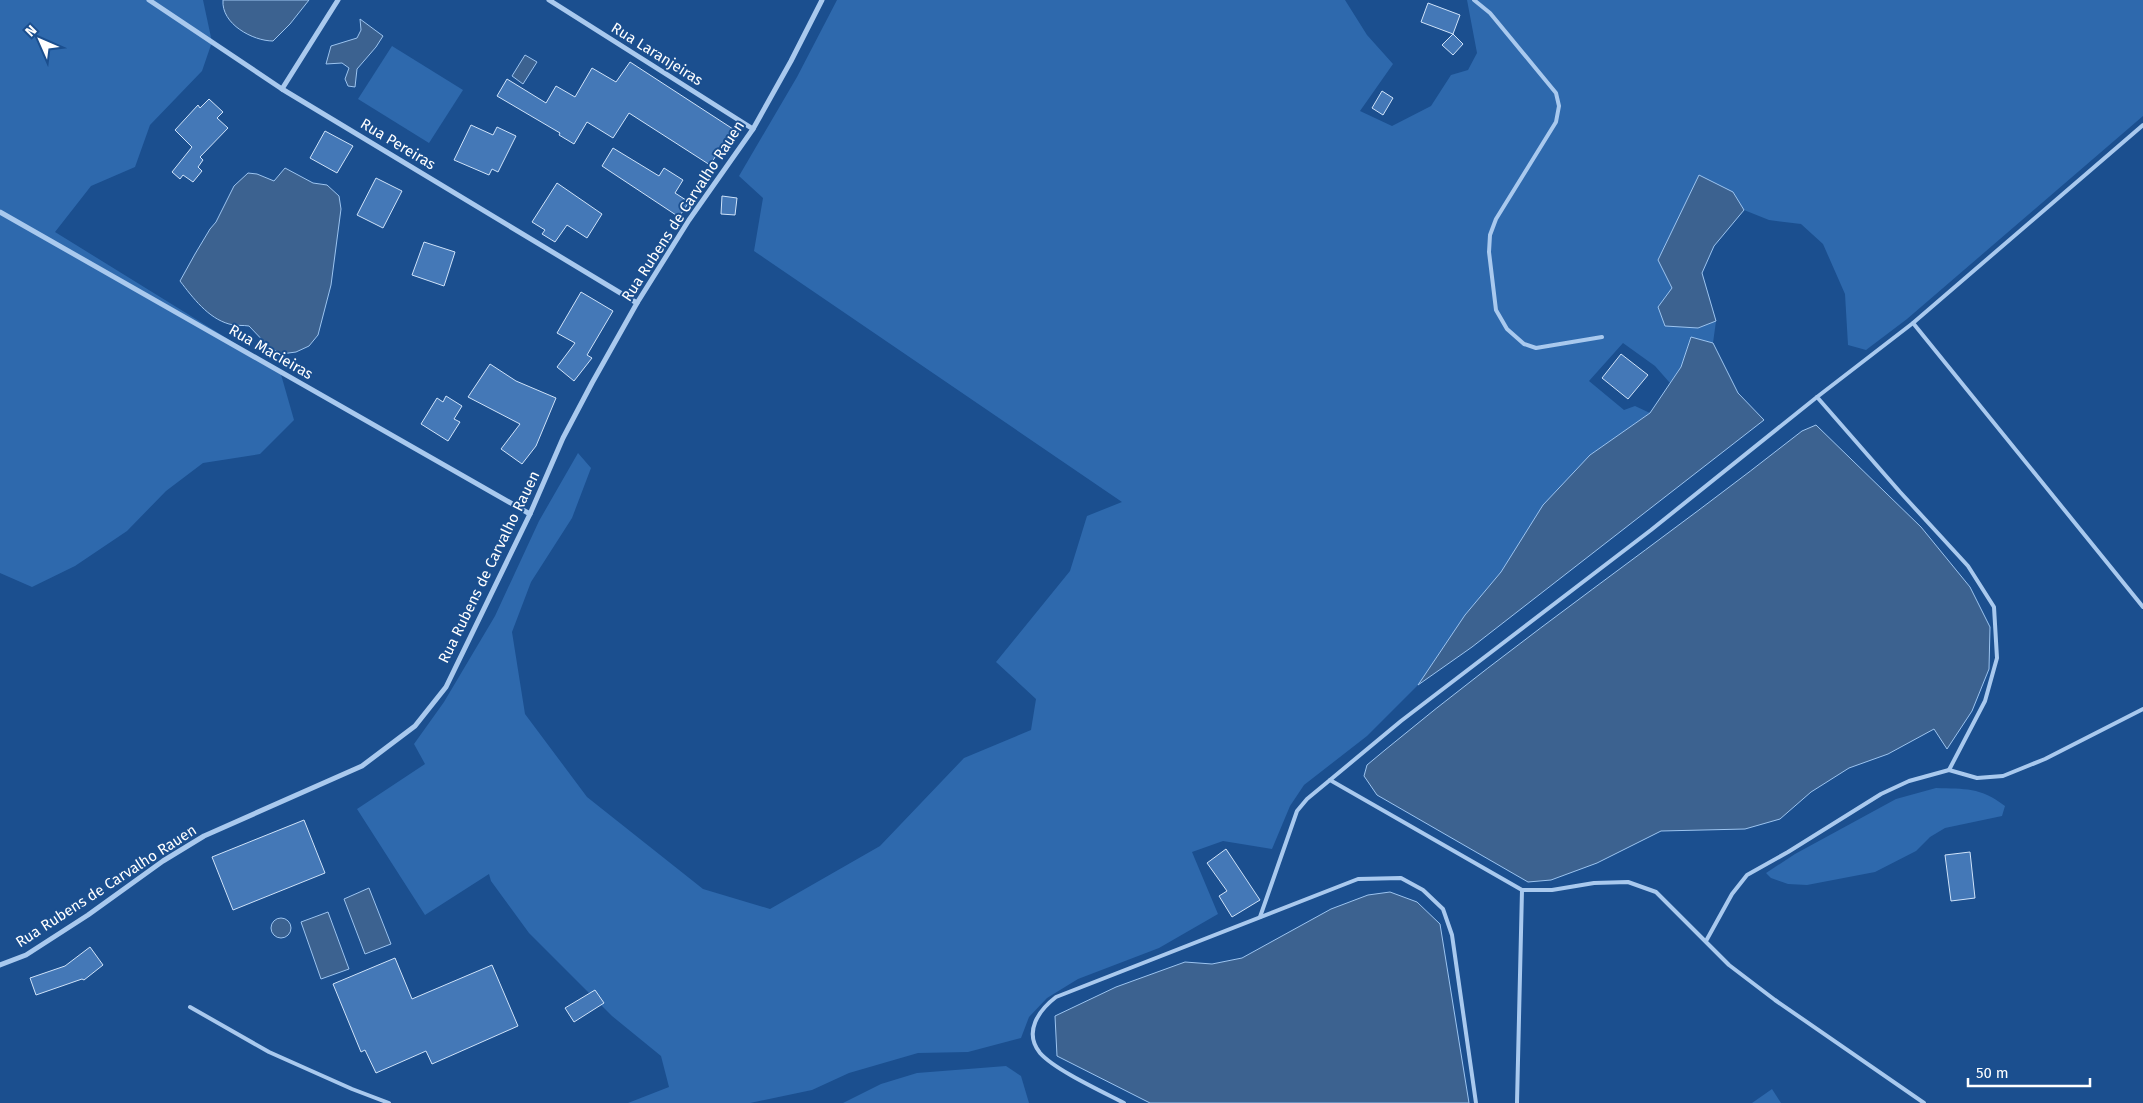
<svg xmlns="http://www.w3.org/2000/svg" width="2143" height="1103" viewBox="0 0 2143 1103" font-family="'Fira Sans',sans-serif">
  <rect width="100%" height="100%" fill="#1b4f8f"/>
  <!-- green -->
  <g fill="#2e69ad">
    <polygon points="0,0 203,0 212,42 202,71 150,125 135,167 91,186 55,232 280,371 294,420 260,454 203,463 166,491 127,531 75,566 32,587 0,573"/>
    <polygon points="837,0 1345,0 1367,35 1393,64 1360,111 1392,126 1431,106 1451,75 1468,70 1477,53 1467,0 2143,0 2143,116 1907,319 1866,350 1848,345 1845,294 1823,244 1801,224 1769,220 1744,210 1733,192 1675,226 1658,260 1698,328 1716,321 1713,343 1691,338 1681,367 1670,383 1655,366 1623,343 1589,381 1624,410 1635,406 1650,413 1590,455 1501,572 1465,615 1418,685 1367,736 1304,785 1290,806 1272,849 1223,841 1192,852 1218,914 1159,948 1078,979 1047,998 1029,1017 1021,1038 968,1052 918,1053 849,1073 812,1090 750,1103 628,1103 669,1087 661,1056 612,1016 529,933 491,881 489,874 425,915 357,809 425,764 414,744 444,702 495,616 539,521 578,453 591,468 572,518 531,582 512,632 525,714 587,797 703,889 770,909 880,846 964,758 1031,730 1036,699 996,662 1070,571 1087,516 1122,502 754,251 763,198 739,176 797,77"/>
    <polygon points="392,46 463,90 429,143 358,99"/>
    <path d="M1936,788C1965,789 1980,787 2005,806L2002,816L1945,828L1930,837L1916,851L1875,872L1807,885L1788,884L1771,878L1766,873L1795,854L1896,799Z"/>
    <polygon points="1006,1066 1021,1076 1029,1103 843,1103 881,1084 917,1073"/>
    <polygon points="1772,1089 1781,1103 1752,1103"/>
  </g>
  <!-- water -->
  <g fill="#3c6290" stroke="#9cc4f0">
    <path d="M223,0H309L290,24L273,41C253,41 221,24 223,0Z"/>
    <polygon points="360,19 383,36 376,47 357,69 355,87 348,86 345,79 349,68 342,63 326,64 331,46 357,38 361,30"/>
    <polygon points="525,55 537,62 523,84 512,76"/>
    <path d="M285,168L313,183L327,185L339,196L341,209L331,285L318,335L309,346L296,352L281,354L269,347L249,326C243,325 235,326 229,324C208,318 193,298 180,281L195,254L210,229L216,222L234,186L248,173L257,174L274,181Z"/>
    <polygon points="1699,175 1733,192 1744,210 1714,246 1702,273 1716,321 1698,328 1665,326 1658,307 1672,288 1658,260"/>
    <polygon points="1691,337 1713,343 1738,393 1764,420 1472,647 1418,685 1465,615 1501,572 1543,505 1590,455 1650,413 1681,367"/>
    <path d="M1816,425L1921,527L1970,587L1990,627L1989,669L1972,711L1947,749L1934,729L1888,754L1849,768L1811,792L1780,819L1745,829L1661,831L1597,863L1551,880L1528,882L1377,795L1364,776L1367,765L1385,750C1520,638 1665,539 1802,431Z"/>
    <polygon points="369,888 391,944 365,954 344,899"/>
    <polygon points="1390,892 1417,902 1440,924 1469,1103 1150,1103 1057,1056 1055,1016 1116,987 1185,962 1212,964 1242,958 1331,909 1368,895"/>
    <polygon points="328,912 349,969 321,979 301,922"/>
    <circle cx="281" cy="928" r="10"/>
  </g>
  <!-- building -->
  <g fill="#4478b7" stroke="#cfe3fa">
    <polygon points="1428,3 1460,15 1453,34 1421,22"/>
    <polygon points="1453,34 1463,44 1453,55 1442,45"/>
    <polygon points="630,62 733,129 710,165 629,113 613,138 587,122 574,144 559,135 560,133 497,96 507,79 546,103 556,86 575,97 592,68 616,82"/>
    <polygon points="1382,91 1393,98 1383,115 1372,108"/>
    <polygon points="209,99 223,112 217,118 228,128 200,157 203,160 198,167 202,171 193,182 183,175 180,179 172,172 192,147 175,130 198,105 200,108"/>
    <polygon points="471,125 493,135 497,127 516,136 498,172 492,169 489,175 454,160"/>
    <polygon points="325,131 353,146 337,173 310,158"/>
    <polygon points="613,148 659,176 664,168 683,180 675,193 689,202 679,217 602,166"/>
    <polygon points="376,178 402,191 383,228 357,215"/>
    <polygon points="557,183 602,214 587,238 567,225 555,242 542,234 545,230 532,222"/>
    <polygon points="722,196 737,198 735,215 721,214"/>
    <polygon points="424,242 455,252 444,286 412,275"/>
    <polygon points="581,292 613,311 587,355 592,358 574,381 557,367 575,343 557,333"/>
    <polygon points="1621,354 1648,375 1628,399 1602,378"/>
    <polygon points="490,364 516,381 556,398 536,446 522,464 501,449 520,424 468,397"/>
    <polygon points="446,396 462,406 454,419 460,422 448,441 421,424 437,398 443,402"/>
    <polygon points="304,820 325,873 233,910 212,857"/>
    <polygon points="1226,849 1260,900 1232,917 1219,896 1227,891 1207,863"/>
    <polygon points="1970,852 1975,898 1951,901 1945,855"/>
    <polygon points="90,947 103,965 84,980 82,979 36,995 30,978 65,966"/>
    <polygon points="395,958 412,999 492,965 518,1026 432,1064 426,1051 376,1073 365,1050 361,1052 333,984"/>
    <polygon points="595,990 604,1003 574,1022 565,1008"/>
  </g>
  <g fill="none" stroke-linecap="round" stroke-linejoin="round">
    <!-- service -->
    <g stroke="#a9c9ee" stroke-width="4">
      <polyline points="1474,0 1490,13 1556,93 1559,106 1556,122 1496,219 1490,235 1489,252 1496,310 1507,329 1524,344 1536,348 1602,337"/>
      <polyline points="1913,323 2143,607"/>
      <polyline points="1817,397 1651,530 1401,721 1330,780 1522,890 1552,890 1594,883 1628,882 1656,892 1729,965 1775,1000 1924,1103"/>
      <polyline points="1949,770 1985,701 1997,658 1994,607 1968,566 1900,492 1817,397 1913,323 2143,125"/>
      <polyline points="1260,917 1297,811 1307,799 1330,780"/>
      <polyline points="1706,941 1732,894 1747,875 1788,852 1881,794 1909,781 1949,770 1977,778 2003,776 2045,759 2143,709"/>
      <polyline points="190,1007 269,1052 352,1089 389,1103"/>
      <path d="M1124,1103C1103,1092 1055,1070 1040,1053C1023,1032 1039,1010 1056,997L1358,879L1401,878L1423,890L1443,909L1452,935L1476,1103"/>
      <polyline points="1517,1103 1522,890"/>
    </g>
    <!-- minor -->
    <g stroke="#a9c9ee" stroke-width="5">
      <polyline points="149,0 282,89 637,303"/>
      <polyline points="549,0 753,129"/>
      <polyline points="282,89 338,0"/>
      <polyline points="0,212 530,514"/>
      <polyline points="0,965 26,955 88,915 163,861 204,836 362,766 415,726 446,687 530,514 563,438 592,383 637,303 689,220 753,129 791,61 822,0"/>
    </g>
  </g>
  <g text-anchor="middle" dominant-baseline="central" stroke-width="4" stroke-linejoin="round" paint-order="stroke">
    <!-- street labels -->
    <g font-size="15" fill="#fff" stroke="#1b4f8f">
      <text transform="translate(657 54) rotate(32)">Rua Laranjeiras</text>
      <text transform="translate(398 144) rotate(31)">Rua Pereiras</text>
      <text transform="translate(683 211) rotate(-57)">Rua Rubens de Carvalho Rauen</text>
      <text transform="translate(271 352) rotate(30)">Rua Macieiras</text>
      <text transform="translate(489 567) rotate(-64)">Rua Rubens de Carvalho Rauen</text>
      <text transform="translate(106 886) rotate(-33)">Rua Rubens de Carvalho Rauen</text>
    </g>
  </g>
  <!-- north arrow -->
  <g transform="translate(40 40) rotate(315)" stroke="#1b4f8f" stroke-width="4" paint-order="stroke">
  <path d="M0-4L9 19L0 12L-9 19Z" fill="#ffffff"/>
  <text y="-8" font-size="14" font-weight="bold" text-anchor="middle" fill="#ffffff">N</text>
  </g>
  <!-- scale -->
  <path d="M1968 1078v8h122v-8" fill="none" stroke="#ffffff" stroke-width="2.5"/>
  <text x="1976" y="1078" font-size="15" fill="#ffffff" stroke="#1b4f8f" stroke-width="4" paint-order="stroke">50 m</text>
</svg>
